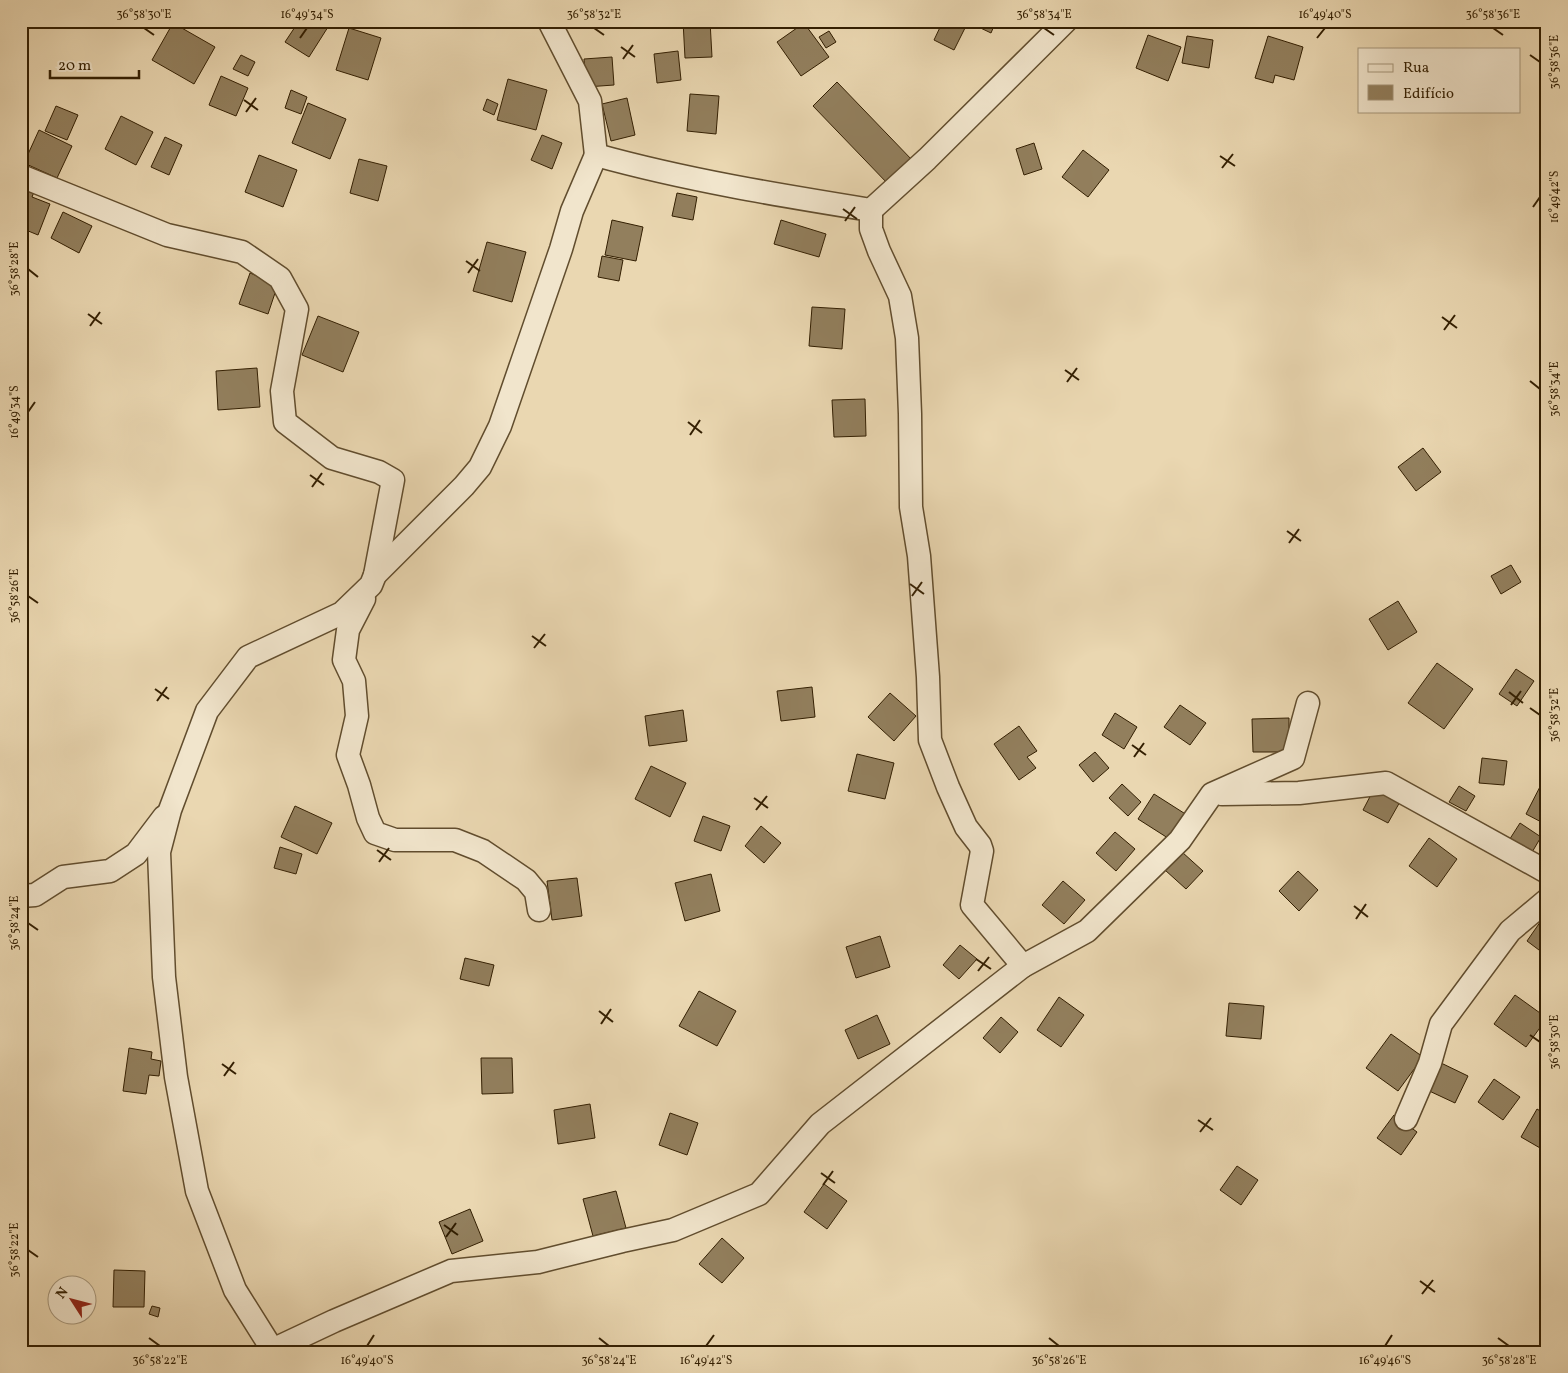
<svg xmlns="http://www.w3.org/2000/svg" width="1568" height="1373" viewBox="0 0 1568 1373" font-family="Vollkorn,serif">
  <rect width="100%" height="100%" fill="#ead7b1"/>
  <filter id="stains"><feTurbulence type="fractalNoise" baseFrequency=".004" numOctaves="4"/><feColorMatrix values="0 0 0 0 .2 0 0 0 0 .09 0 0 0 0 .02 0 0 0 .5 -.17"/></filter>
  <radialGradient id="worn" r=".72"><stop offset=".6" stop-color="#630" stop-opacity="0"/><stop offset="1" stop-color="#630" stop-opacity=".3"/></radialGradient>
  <!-- building -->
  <g fill="#927f5d" stroke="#331f02">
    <polygon points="299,21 319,21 328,27 309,57 285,42"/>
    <rect x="449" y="21" width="26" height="3"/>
    <polygon points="683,21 710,21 712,57 685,58"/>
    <polygon points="943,21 951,21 965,28 954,50 934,40"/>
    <polygon points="966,21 996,21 991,33"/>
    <polygon points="173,23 215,47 194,84 152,60"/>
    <polygon points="804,23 829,57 801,76 777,42"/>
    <polygon points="349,28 381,38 368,80 336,70"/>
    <polygon points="829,31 836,42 826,48 819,37"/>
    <polygon points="1148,35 1181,47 1168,81 1136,68"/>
    <polygon points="1187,36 1213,40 1209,68 1182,63"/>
    <polygon points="1268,36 1303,47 1294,80 1275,75 1273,83 1255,78"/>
    <polygon points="678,51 681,80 657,83 654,54"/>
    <polygon points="241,55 255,62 248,76 233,69"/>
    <polygon points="612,57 614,85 586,87 584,59"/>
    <polygon points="221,76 248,88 236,116 209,105"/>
    <polygon points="508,79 547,90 536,130 497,120"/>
    <polygon points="837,82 913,161 889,185 813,106"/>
    <polygon points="291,90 307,97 301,114 285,108"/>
    <polygon points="690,94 719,96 716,134 687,131"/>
    <polygon points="627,98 635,135 611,141 602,104"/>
    <polygon points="487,99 498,104 494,115 483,110"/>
    <polygon points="308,103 346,119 330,159 292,143"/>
    <polygon points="56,106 78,115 67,140 45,131"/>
    <polygon points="121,116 153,132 136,165 105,149"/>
    <polygon points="39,130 72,146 57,178 24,163"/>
    <polygon points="542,135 562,143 552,169 531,160"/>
    <polygon points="165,137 182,145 169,175 151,167"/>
    <polygon points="1034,143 1042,169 1024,175 1016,149"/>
    <polygon points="1083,150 1109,170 1088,197 1062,177"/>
    <polygon points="259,155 297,170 283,207 245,192"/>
    <polygon points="359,159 387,166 378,201 350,193"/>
    <polygon points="21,187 34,192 32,197 50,204 38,235 21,228"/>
    <polygon points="677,193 697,197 693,220 672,216"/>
    <polygon points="63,212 92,226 79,253 51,238"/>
    <polygon points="612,220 643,227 636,261 605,255"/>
    <polygon points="781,220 826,234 819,257 774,244"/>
    <polygon points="487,242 526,252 512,302 473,291"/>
    <polygon points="602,256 623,260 619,281 598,277"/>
    <polygon points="250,273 278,284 268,314 239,304"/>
    <polygon points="812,307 845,309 842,349 809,346"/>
    <polygon points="318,316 359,332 343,372 302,355"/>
    <polygon points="257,368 260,407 218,410 216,371"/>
    <polygon points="865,399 866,436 834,437 832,400"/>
    <polygon points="1423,448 1441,472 1416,491 1398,467"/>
    <polygon points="1511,565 1521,582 1501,594 1491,576"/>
    <polygon points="1398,601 1417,632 1388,650 1369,619"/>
    <polygon points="1437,663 1473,689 1444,729 1408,703"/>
    <polygon points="1516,669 1534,681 1517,706 1499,694"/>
    <polygon points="812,687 815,717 781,721 777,691"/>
    <polygon points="890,693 916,716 894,741 868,717"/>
    <polygon points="1180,705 1206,723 1190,745 1164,727"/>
    <polygon points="683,710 687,741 649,746 645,716"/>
    <polygon points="1115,713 1137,727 1124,749 1102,735"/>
    <polygon points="1289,718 1289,752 1253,752 1252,719"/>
    <polygon points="1019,726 1037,751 1027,757 1036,768 1019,780 994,744"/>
    <polygon points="1095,752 1109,768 1093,782 1079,765"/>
    <polygon points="857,754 894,763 885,799 848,791"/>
    <polygon points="1482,758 1507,761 1504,785 1479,783"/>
    <polygon points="651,766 686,783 670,817 635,799"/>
    <polygon points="1545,777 1547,778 1547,825 1526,814"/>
    <polygon points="1122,784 1141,802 1128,816 1109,798"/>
    <polygon points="1459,786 1475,796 1466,811 1449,802"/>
    <polygon points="1375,787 1401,800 1388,823 1363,810"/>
    <polygon points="1154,794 1187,815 1171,840 1138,819"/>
    <polygon points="295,806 332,823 317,854 281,837"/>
    <polygon points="703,816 730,826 721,851 694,841"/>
    <polygon points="1520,823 1541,837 1528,859 1506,845"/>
    <polygon points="761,826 781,843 764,863 745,846"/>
    <polygon points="1115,832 1135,849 1116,871 1096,853"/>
    <polygon points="1429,838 1457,859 1437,887 1409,866"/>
    <polygon points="280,847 302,854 296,874 274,868"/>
    <polygon points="1182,852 1203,871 1186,889 1165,870"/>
    <polygon points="1298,871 1318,890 1299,911 1279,891"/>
    <polygon points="711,874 720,911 685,921 675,883"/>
    <polygon points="577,878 582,916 552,920 547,881"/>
    <polygon points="1063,881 1085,900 1064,924 1042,905"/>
    <polygon points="1543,918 1547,921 1547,956 1527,941"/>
    <polygon points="880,936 890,967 856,978 846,947"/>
    <polygon points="960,945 977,959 959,979 943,965"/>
    <polygon points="465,958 494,965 489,986 460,979"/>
    <polygon points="699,991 736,1011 717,1046 679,1026"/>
    <polygon points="1515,995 1547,1018 1526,1047 1494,1024"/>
    <polygon points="1059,997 1084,1015 1061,1047 1037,1030"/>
    <polygon points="1229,1003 1264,1006 1261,1039 1226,1036"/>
    <polygon points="877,1015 890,1044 858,1059 845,1030"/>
    <polygon points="1001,1017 1018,1032 1000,1053 983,1038"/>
    <polygon points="1391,1034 1423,1057 1398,1091 1366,1068"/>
    <polygon points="129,1048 152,1052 151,1059 161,1061 159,1076 149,1075 146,1094 123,1091"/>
    <polygon points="481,1058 512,1058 513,1093 482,1094"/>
    <polygon points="1439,1062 1468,1076 1455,1103 1425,1089"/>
    <polygon points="1494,1079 1520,1097 1503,1120 1478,1102"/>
    <polygon points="590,1104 595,1138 558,1144 554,1110"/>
    <polygon points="1537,1109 1547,1115 1547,1152 1521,1137"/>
    <polygon points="670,1113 698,1123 687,1155 659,1145"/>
    <polygon points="1394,1115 1417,1132 1401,1155 1377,1138"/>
    <polygon points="1237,1166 1258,1180 1241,1205 1220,1190"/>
    <polygon points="824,1184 847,1201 827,1229 804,1212"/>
    <polygon points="616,1191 626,1228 593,1236 583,1199"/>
    <polygon points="470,1209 483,1241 452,1254 439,1222"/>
    <polygon points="722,1238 744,1258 722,1283 699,1264"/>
    <polygon points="114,1270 145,1271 144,1307 113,1307"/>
    <polygon points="152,1306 160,1308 158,1317 149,1314"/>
  </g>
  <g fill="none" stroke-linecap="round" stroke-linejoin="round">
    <!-- minor casing -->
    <g stroke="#614d2e" stroke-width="25">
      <g id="minor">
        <path d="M549,21L590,101L596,155C686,180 778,195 871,210L927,159L1066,21"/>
        <polyline points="21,176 167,235 242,252 280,278 297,309 282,391 285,422 332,458 379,472 393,480 375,575"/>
        <polyline points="871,210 871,229 879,251 900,296 907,338 910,414 911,507 919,556 928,677 930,740 948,787 966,827 980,845 982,851 972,905 1023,966 1087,931 1180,840 1212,794 1293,758 1308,703"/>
        <polyline points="364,599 348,630 344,660 354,681 357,716 348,755 359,785 368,818 375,833 395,840 455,840 483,851 526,880 536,892 539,910"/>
        <polyline points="1222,794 1299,793 1386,783 1547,872"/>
        <polyline points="21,896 35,895 63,877 110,871 136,854 164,817"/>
        <polyline points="1406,1119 1430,1063 1441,1024 1510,931 1547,900"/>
        <polyline points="272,1349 235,1290 197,1191 176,1077 164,977 159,852 170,810 207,711 248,657 342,613 371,585 375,575 464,486 480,467 500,426 561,249 572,211 596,155"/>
        <polyline points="268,1352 334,1321 451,1271 538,1262 622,1241 673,1230 759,1194 820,1124 1023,966"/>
      </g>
    </g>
    <!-- minor -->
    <use href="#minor" stroke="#f1e5cc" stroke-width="22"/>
  </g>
  <!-- ticks -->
  <path fill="none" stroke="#331f02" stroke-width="2" d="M144,28L154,35M594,28L604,35M1044,28L1054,35M1493,28L1503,35M300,38L307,28M1317,38L1325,28M621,47L635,57M1530,55L1540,62M623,59L633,45M244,100L258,110M246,112L256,98M1220,156L1235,166M1222,168L1233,154M1533,207L1540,197M843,209L857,219M845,221L855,207M466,261L480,271M28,269L38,277M468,273L478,259M88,314L102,324M1442,317L1457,328M90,326L100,312M1444,330L1455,315M1065,370L1079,380M1530,381L1540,389M1067,382L1077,368M28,412L35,402M688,422L702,433M690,435L700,420M310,475L324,485M312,487L322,473M1287,531L1301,541M1289,543L1299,529M910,584L924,594M28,596L38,603M912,596L922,582M532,636L546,646M534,648L545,634M155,689L169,699M1509,692L1523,703M157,701L167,687M1511,705L1521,691M1530,708L1540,715M1132,745L1146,755M1134,757L1144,743M754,798L768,808M756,810L767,796M377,850L391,860M379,862L389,848M1354,906L1368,917M1356,919L1366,904M28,923L38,930M976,959L991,969M978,971L989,957M599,1011L613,1022M601,1024L611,1009M1530,1035L1540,1042M222,1064L236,1074M224,1076L234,1062M1198,1120L1213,1130M1200,1132L1211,1118M821,1173L835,1183M823,1185L833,1171M444,1225L458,1235M446,1237L456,1223M28,1250L38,1257M1420,1281L1435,1292M1422,1294L1433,1280M149,1338L160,1346M599,1338L609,1346M1049,1338L1059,1346M1498,1338L1509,1346M367,1346L374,1335M706,1346L714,1335M1385,1346L1392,1335"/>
  <!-- margin -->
  <rect width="1568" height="1373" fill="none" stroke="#ead7b1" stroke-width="55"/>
  <!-- legend -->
  <rect x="1358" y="48" width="162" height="65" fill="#f1e5cc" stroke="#a5967b"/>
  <rect x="1368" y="64" width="25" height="8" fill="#f1e5cc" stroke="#a5967b"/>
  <text x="1403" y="72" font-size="15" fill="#331f02">Rua</text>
  <rect x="1368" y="85" width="25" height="15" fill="#927f5d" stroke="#a5967b"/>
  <text x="1403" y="98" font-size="15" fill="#331f02">Edifício</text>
  <!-- north arrow -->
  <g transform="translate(72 1300) rotate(306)"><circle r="24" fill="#f1e5cc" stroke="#a5967b"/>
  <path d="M0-4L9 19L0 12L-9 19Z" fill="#8f2418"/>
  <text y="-8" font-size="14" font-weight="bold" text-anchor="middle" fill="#331f02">N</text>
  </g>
  <!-- scale -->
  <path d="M50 70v8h89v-8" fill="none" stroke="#331f02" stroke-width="2.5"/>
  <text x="58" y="70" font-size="15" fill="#331f02" stroke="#f1e5cc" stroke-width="4" paint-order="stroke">20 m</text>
  <rect x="28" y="28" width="1512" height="1318" fill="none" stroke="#331f02" stroke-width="2"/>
  <g font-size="12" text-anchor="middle" fill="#331f02">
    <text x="144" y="18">36°58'30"E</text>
    <text x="307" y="18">16°49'34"S</text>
    <text x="594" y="18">36°58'32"E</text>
    <text x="1044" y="18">36°58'34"E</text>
    <text x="1325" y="18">16°49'40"S</text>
    <text x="1493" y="18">36°58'36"E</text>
    <text transform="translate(1554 62) rotate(-90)" y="4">36°58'36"E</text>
    <text transform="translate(1554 197) rotate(-90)" y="4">16°49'42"S</text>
    <text transform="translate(14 269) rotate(-90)" y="4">36°58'28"E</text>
    <text transform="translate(1554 389) rotate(-90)" y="4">36°58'34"E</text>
    <text transform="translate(14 412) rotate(-90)" y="4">16°49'34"S</text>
    <text transform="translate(14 596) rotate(-90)" y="4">36°58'26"E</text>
    <text transform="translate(1554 715) rotate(-90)" y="4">36°58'32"E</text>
    <text transform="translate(14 923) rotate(-90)" y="4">36°58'24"E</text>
    <text transform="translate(1554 1042) rotate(-90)" y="4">36°58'30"E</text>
    <text transform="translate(14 1250) rotate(-90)" y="4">36°58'22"E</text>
    <text x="160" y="1364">36°58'22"E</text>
    <text x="367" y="1364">16°49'40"S</text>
    <text x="609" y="1364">36°58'24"E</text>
    <text x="706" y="1364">16°49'42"S</text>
    <text x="1059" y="1364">36°58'26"E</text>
    <text x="1385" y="1364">16°49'46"S</text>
    <text x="1509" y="1364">36°58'28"E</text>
  </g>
  <rect width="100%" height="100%" filter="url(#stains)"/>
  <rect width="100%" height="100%" fill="url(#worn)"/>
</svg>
